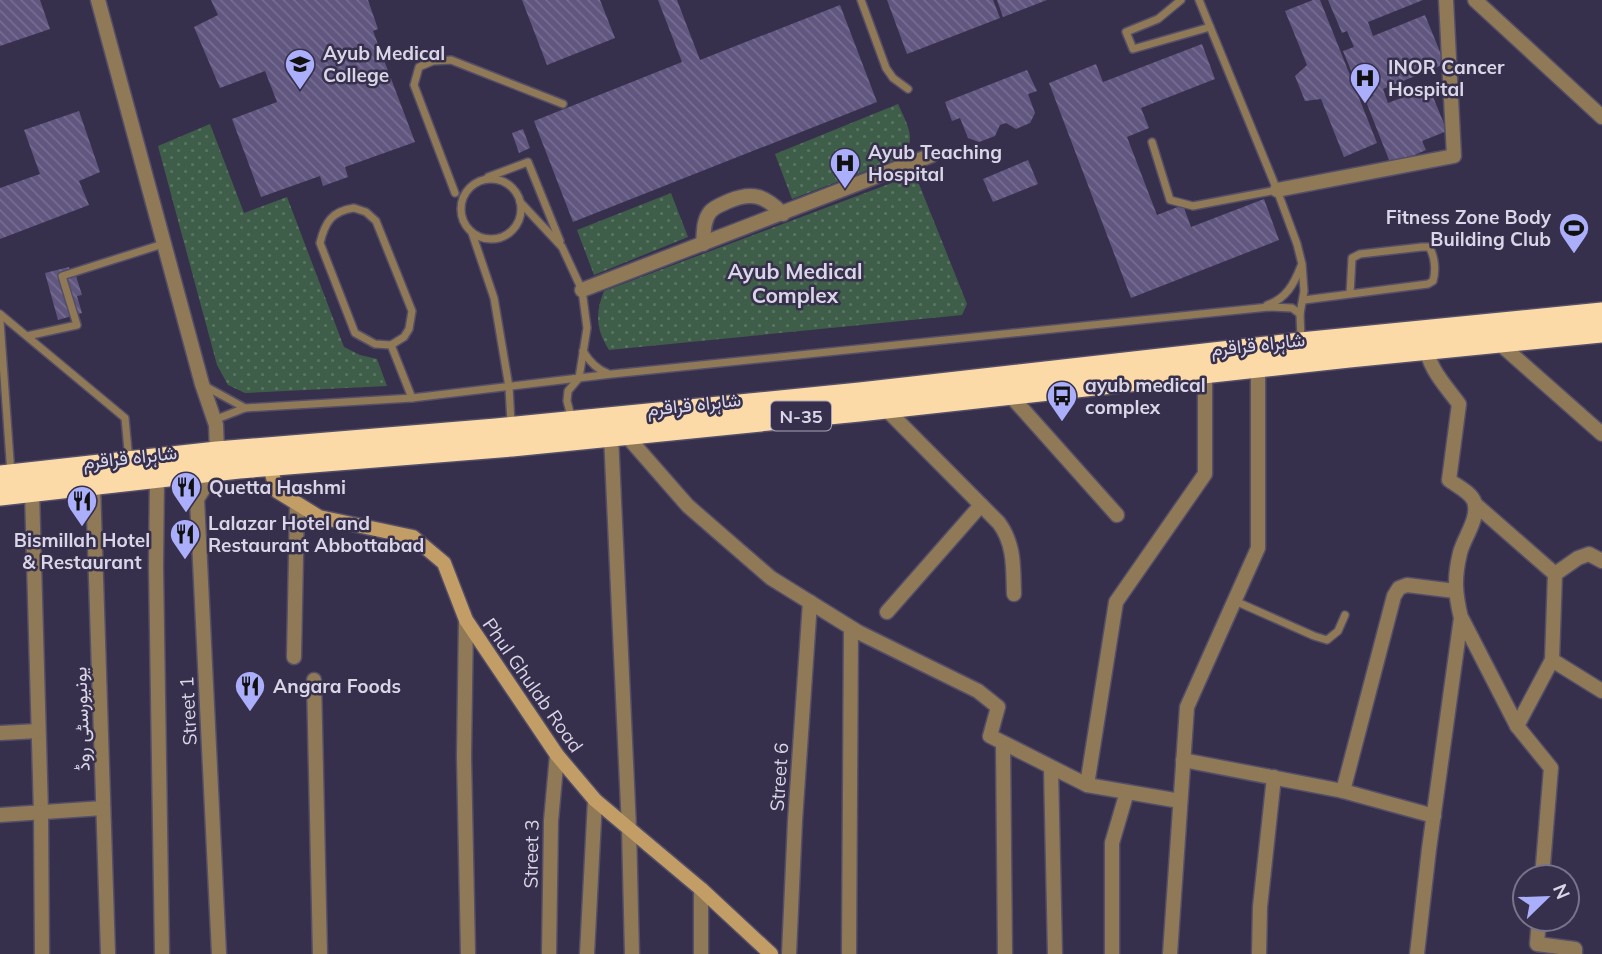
<svg xmlns="http://www.w3.org/2000/svg" width="1602" height="954" viewBox="0 0 1602 954" font-family="Mulish,Vazirmatn,sans-serif">
  <defs>
    <pattern id="garden-dots" width="8" height="8" patternUnits="userSpaceOnUse" patternTransform="scale(1.75)"><rect width="8" height="8" fill="#3f5e49"/><path d="M2 2h.1M6 6h.1" fill="none" stroke="#5a7463" stroke-width="1.8" stroke-linecap="round"/></pattern>
    <pattern id="building-back-hatch" width="6" height="6" patternUnits="userSpaceOnUse" patternTransform="scale(1.75)"><rect width="6" height="6" fill="#60567f"/><path d="M-1 5l2 2M0 0l6 6M5-1l2 2" fill="none" stroke="#766e91"/></pattern>
  </defs>
  <rect width="100%" height="100%" fill="#37304c"/>
  <!-- garden -->
  <g fill="url(#garden-dots)">
    <path d="M898,104C907,124 917,139 903,157L792,199L775,154Z"/>
    <polygon points="210,124 244,213 287,197 344,347 360,355 377,359 387,386 245,393 228,385 217,365 158,146"/>
    <path d="M905,178L919,184L967,304L962,315L609,350C596,330 595,313 604,291Z"/>
    <polygon points="671,193 688,237 594,275 577,230"/>
  </g>
  <!-- building -->
  <g fill="url(#building-back-hatch)">
    <polygon points="0,0 40,0 50,29 0,46"/>
    <polygon points="211,0 368,0 378,29 373,31 415,142 345,167 348,177 323,186 320,176 261,197 232,119 277,102 265,71 220,88 194,27 218,15"/>
    <polygon points="522,0 600,0 615,38 547,65"/>
    <polygon points="658,0 677,0 700,60 840,5 877,102 573,222 534,121 682,62"/>
    <polygon points="887,0 993,0 1000,18 907,54"/>
    <polygon points="997,0 1047,0 1003,17"/>
    <polygon points="1313,0 1320,0 1377,143 1344,157 1321,99 1305,101 1295,76 1307,65 1285,11"/>
    <polygon points="1328,0 1423,0 1368,22 1373,36 1425,15 1445,64 1383,89 1388,103 1429,87 1447,131 1422,141 1426,150 1391,165 1365,99 1373,96 1367,81 1357,85 1343,51 1354,47 1347,31 1342,33"/>
    <polygon points="1202,44 1215,79 1141,108 1149,128 1127,137 1157,215 1183,205 1191,227 1264,199 1279,240 1131,298 1049,83 1096,64 1103,82"/>
    <polygon points="1027,70 1037,91 1028,94 1035,113 1030,123 1016,129 1006,123 1000,125 995,136 979,142 968,138 960,118 952,121 945,102"/>
    <polygon points="79,111 100,172 79,181 89,205 0,239 0,188 40,174 24,130"/>
    <polygon points="523,129 530,148 519,153 512,133"/>
    <polygon points="1028,160 1038,184 993,202 983,179"/>
    <polygon points="69,267 72,277 76,276 82,295 77,296 82,313 58,320 45,273"/>
  </g>
  <g fill="none" stroke-linecap="round" stroke-linejoin="round">
    <!-- lane casing -->
    <g stroke="#544e68" stroke-width="10">
      <g id="lane">
        <polyline points="861,0 886,68 893,78 908,89"/>
        <polyline points="1181,0 1158,19 1126,32 1133,49 1210,27"/>
        <polyline points="1199,0 1277,190 1297,244 1302,264 1304,291 1300,314 1301,340"/>
        <polyline points="1152,142 1170,200 1193,206 1277,190"/>
        <polyline points="488,177 528,162 560,241"/>
        <circle cx="491" cy="209" r="30"/>
        <polyline points="455,193 414,85 419,67 433,61 451,60 563,104"/>
        <polyline points="520,202 562,247 582,290 587,328 579,378 568,391 567,401 572,420"/>
        <path d="M354,208L366,212L376,221L412,311L409,329L404,337L391,345L375,344L355,333L320,243C325,222 332,211 354,208Z"/>
        <polyline points="472,233 494,298 509,387 511,423"/>
        <path d="M1304,300L1428,284L1433,281C1436,271 1435,256 1429,247H1422L1360,254L1352,258L1350,294"/>
        <path d="M1267,305C1286,299 1294,284 1301,266"/>
        <polyline points="0,314 125,418 129,461"/>
        <polyline points="0,321 11,474"/>
        <polyline points="27,336 77,325 62,276 163,244"/>
        <polyline points="391,345 412,398"/>
        <path d="M583,351C589,361 596,369 607,373"/>
        <polyline points="203,385 245,408"/>
        <polyline points="214,420 245,408 412,398 612,374 1269,307 1292,308 1300,314"/>
        <polyline points="1235,601 1314,636 1327,640 1338,631 1345,615"/>
      </g>
    </g>
    <!-- street casing -->
    <g stroke="#544e68" stroke-width="17">
      <g id="street">
        <polyline points="98,0 202,384 216,425 217,452"/>
        <polyline points="1475,0 1602,117"/>
        <polyline points="1277,190 1454,156 1446,0"/>
        <path d="M703,244C704,233 703,221 710,212C715,206 723,204 729,201C753,191 765,196 783,214"/>
        <polyline points="582,290 932,155"/>
        <polyline points="1499,343 1602,434"/>
        <polyline points="1009,394 1117,515"/>
        <path d="M885,408L999,523C1015,545 1013,568 1014,594"/>
        <polyline points="625,434 688,506 771,578 858,632 978,691 998,707 990,736 1087,785 1180,801"/>
        <polyline points="611,435 629,828 632,954"/>
        <polyline points="215,471 197,499 219,954"/>
        <polyline points="157,477 156,567 162,954"/>
        <polyline points="93,484 108,954"/>
        <polyline points="32,491 41,813 42,954"/>
        <polyline points="1475,504 1555,574 1552,660"/>
        <polyline points="1555,574 1578,558 1589,554 1602,561"/>
        <polyline points="887,612 981,505"/>
        <polyline points="1462,619 1517,726"/>
        <polyline points="466,620 464,756 468,954"/>
        <polyline points="294,657 297,504"/>
        <polyline points="314,680 320,954"/>
        <polyline points="0,733 38,731"/>
        <polyline points="1003,743 1005,954"/>
        <polyline points="1183,760 1343,791 1434,816"/>
        <polyline points="1051,768 1055,954"/>
        <polyline points="1087,785 1116,602 1205,474 1205,373"/>
        <polyline points="1343,791 1394,596 1399,588 1407,585 1455,591"/>
        <polyline points="0,815 103,808"/>
        <polyline points="1542,877 1551,768 1517,726 1552,660 1602,691"/>
        <polyline points="1539,919 1537,944 1575,949 1575,954"/>
        <polyline points="549,954 551,821 557,755"/>
        <polyline points="587,954 595,800"/>
        <polyline points="701,954 701,889"/>
        <polyline points="789,954 795,821 810,602"/>
        <polyline points="849,954 851,628"/>
        <polyline points="1112,954 1112,843 1127,792"/>
        <polyline points="1170,954 1187,707 1258,548 1258,367"/>
        <polyline points="1259,954 1260,907 1274,777"/>
        <path d="M1417,954L1429,849L1461,618C1455,593 1454,578 1460,553C1464,537 1480,518 1474,501C1470,492 1457,486 1449,480L1459,404C1446,386 1426,366 1426,342"/>
      </g>
    </g>
    <!-- secondary casing -->
    <g stroke="#544e68" stroke-width="17">
      <polyline id="secondary" points="270,467 277,491 319,517 413,537 444,563 466,620 557,755 595,800 701,889 771,954"/>
    </g>
    <!-- highway casing -->
    <g stroke="#544e68" stroke-width="24">
      <g id="highway">
        <polyline points="0,476 217,452 496,429 860,393 1301,343 1602,313"/>
        <polyline points="0,495 239,468 512,446 859,411 1349,357 1602,332"/>
      </g>
    </g>
    <!-- lane -->
    <use href="#lane" stroke="#8f7956" stroke-width="7"/>
    <!-- street -->
    <use href="#street" stroke="#8f7956" stroke-width="14"/>
    <!-- secondary -->
    <use href="#secondary" stroke="#c29e66" stroke-width="14"/>
    <!-- highway -->
    <use href="#highway" stroke="#fbdaa7" stroke-width="21"/>
  </g>
  <!-- icons -->
  <defs>
    <g id="university-pin" transform="scale(1.575)"><path d="M0 17L-7.5 6A9.5 9.5 0 1 1 7.5 6Z" fill="#abaffb" stroke="#37304c"/><path d="M0-5L7-2L0 1L-7-2ZM-4 1L0 2.5L4 1V4Q0 6-4 4Z" fill="#111"/></g>
    <g id="hospital-pin" transform="scale(1.575)"><path d="M0 17L-7.5 6A9.5 9.5 0 1 1 7.5 6Z" fill="#abaffb" stroke="#37304c"/><path d="M-5-5h3v3.5h4V-5h3V5h-3V1.5h-4V5h-3Z" fill="#111"/></g>
    <g id="stadium-pin" transform="scale(1.575)"><path d="M0 17L-7.5 6A9.5 9.5 0 1 1 7.5 6Z" fill="#abaffb" stroke="#37304c"/><path d="M0-5a6.5 5 0 1 0 0 10a6.5 5 0 1 0 0-10ZM-3.5-1.8h7v3.6h-7Z" fill="#111"/></g>
    <g id="bus-pin" transform="scale(1.575)"><path d="M0 17L-7.5 6A9.5 9.5 0 1 1 7.5 6Z" fill="#abaffb" stroke="#37304c"/><path d="M-5-6H5V4H4V6H2V4H-2V6H-4V4H-5ZM-3.5-4V0h7V-4ZM-3.5 1.2v1.5H-2V1.2ZM2 1.2v1.5H3.5V1.2Z" fill="#111"/></g>
    <g id="restaurant-pin" transform="scale(1.575)"><path d="M0 17L-7.5 6A9.5 9.5 0 1 1 7.5 6Z" fill="#abaffb" stroke="#37304c"/><path d="M-5-6h1v4h1v-4h1v4h1v-4h1v5L-1.5 .5V6h-2V.5L-5-1ZM5-6V6H3V1.5H1.5Q1.5-4 5-6Z" fill="#111"/></g>
  </defs>
  <g fill-rule="evenodd">
    <use href="#university-pin" x="300" y="64"/>
    <use href="#hospital-pin" x="1365" y="78"/>
    <use href="#hospital-pin" x="845" y="163"/>
    <use href="#stadium-pin" x="1574" y="228"/>
    <use href="#bus-pin" x="1062" y="396"/>
    <use href="#restaurant-pin" x="186" y="487"/>
    <use href="#restaurant-pin" x="82" y="501"/>
    <use href="#restaurant-pin" x="185" y="534"/>
    <use href="#restaurant-pin" x="250" y="686"/>
  </g>
  <g text-anchor="middle" dominant-baseline="central" stroke-width="5" stroke-linejoin="round" paint-order="stroke">
    <!-- shield labels -->
    <rect fill="#37304c" stroke="#a9a4b9" stroke-width="2" x="771" y="401.5" width="60" height="29" rx="5"/>
    <g font-size="18" font-weight="bold" fill="#dad6e8">
      <text x="801" y="416">N-35</text>
    </g>
    <!-- poi labels -->
    <g font-size="19" font-weight="bold" fill="#dad6e8" stroke="#37304c" text-anchor="start">
      <text x="323" y="53">Ayub Medical<tspan x="323" dy="22">College</tspan></text>
      <text x="1388" y="67">INOR Cancer<tspan x="1388" dy="22">Hospital</tspan></text>
      <text x="868" y="152">Ayub Teaching<tspan x="868" dy="22">Hospital</tspan></text>
      <text x="1551" y="217" text-anchor="end">Fitness Zone Body<tspan x="1551" dy="22">Building Club</tspan></text>
      <text x="1085" y="385">ayub medical<tspan x="1085" dy="22">complex</tspan></text>
      <text x="209" y="487">Quetta Hashmi</text>
      <text x="208" y="523">Lalazar Hotel and<tspan x="208" dy="22">Restaurant Abbottabad</tspan></text>
      <text x="82" y="540" text-anchor="middle">Bismillah Hotel<tspan x="82" dy="22">&amp; Restaurant</tspan></text>
      <text x="273" y="686">Angara Foods</text>
    </g>
    <!-- street labels -->
    <g font-size="19" fill="#dad6e8" stroke="#37304c">
      <text transform="translate(1258 344) rotate(-6)">شاہراہ قراقرم</text>
      <text transform="translate(694 404) rotate(-6)">شاہراہ قراقرم</text>
      <text transform="translate(130 457) rotate(-6)">شاہراہ قراقرم</text>
      <text transform="translate(533 685) rotate(55)">Phul Ghulab Road</text>
      <text transform="translate(188 711) rotate(-93)">Street 1</text>
      <text transform="translate(81 719) rotate(-92)">یونیورسٹی روڈ</text>
      <text transform="translate(779 777) rotate(-86)">Street 6</text>
      <text transform="translate(531 854) rotate(-89)">Street 3</text>
    </g>
    <!-- neighbourhood labels -->
    <g font-size="21" font-weight="bold" fill="#dad6e8" stroke="#37304c">
      <text x="795" y="271">Ayub Medical<tspan x="795" dy="24">Complex</tspan></text>
    </g>
  </g>
  <!-- north arrow -->
  <g transform="translate(1546 898) rotate(67)"><circle r="33" fill="#37304c" stroke="#78728a" stroke-width="2"/>
  <path d="M0-5L12 26L0 18L-12 26Z" fill="#abaffb"/>
  <text y="-10" font-size="19" font-weight="bold" text-anchor="middle" fill="#dad6e8">N</text>
  </g>
</svg>
